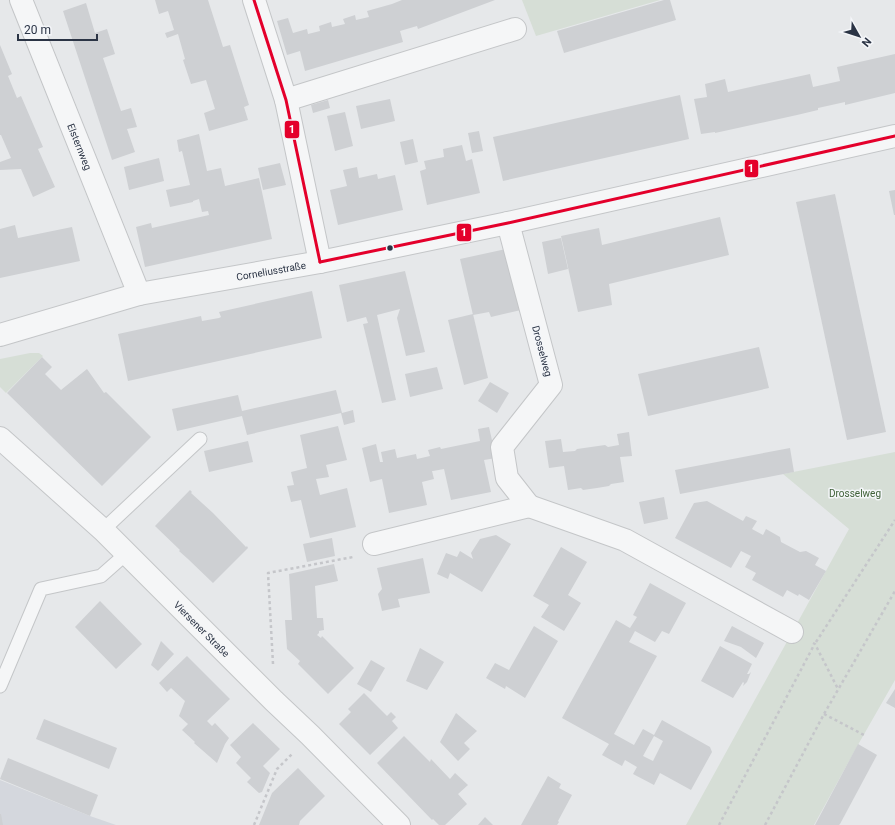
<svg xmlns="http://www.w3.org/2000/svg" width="895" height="825" viewBox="0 0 895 825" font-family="Roboto,sans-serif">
  <rect width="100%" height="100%" fill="#e6e8ea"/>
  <!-- built -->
  <polygon fill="#d4d7dd" points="0,780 90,816 116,825 0,825"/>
  <!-- green -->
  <g fill="#d6ded6">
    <polygon points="522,0 660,0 536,36"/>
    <polygon points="30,353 39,353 43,356 6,393 0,387 0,359"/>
    <polygon points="895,452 895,680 859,743 814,825 686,825 849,529 783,474"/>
  </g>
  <!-- building -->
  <g fill="#ced0d3" fill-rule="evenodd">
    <polygon points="155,0 208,0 223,47 230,45 249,105 244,107 248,120 209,131 204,113 215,109 206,80 191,84 183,60 185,59 178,34 167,38 165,33 174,30 168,11 159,14"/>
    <polygon points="402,0 495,0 418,29 417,26 400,31 403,42 305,71 300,51 287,55 277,21 288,18 293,33 307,29 308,34 320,31 319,26 331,22 332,27 345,24 343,19 355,15 356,20 369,17 367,11 392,4"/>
    <polygon points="664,0 670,0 676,20 564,53 557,31"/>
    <polygon points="86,3 95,33 107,29 115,54 103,58 121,111 131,108 137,127 127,129 135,152 112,160 63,11"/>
    <polygon points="0,45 12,74 8,76 17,98 21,96 43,147 38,149 55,187 33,197 21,169 0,170 0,162 11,158 1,135 0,135"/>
    <polygon points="895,54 895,93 845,105 845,102 818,108 818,110 797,115 715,133 715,132 701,134 694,99 707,97 705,84 725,79 728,92 810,74 813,87 840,81 837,67"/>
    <polygon points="680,95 689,139 503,181 493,137"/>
    <polygon points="390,99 395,121 361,129 356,106"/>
    <polygon points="328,100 330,108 313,113 311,105"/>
    <polygon points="345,112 353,146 335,151 327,116"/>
    <polygon points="479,131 483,151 472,153 468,133"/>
    <polygon points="199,134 207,171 221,168 225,186 259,178 272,239 145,267 136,227 151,223 152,228 209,215 208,211 202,212 199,199 193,201 193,202 170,207 166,190 190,185 182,151 179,152 177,140"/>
    <polygon points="413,139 418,162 405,165 400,142"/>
    <polygon points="462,145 466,161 472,159 480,193 427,205 420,171 426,169 424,161 444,157 443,149"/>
    <polygon points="159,158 164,181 129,190 124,167"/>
    <polygon points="280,163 286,185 263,190 258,168"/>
    <polygon points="357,167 359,178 377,174 378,179 395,175 403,210 338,225 330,190 347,186 343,170"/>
    <polygon points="895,190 895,215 894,215 889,191"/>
    <polygon points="835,194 886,432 847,440 796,202"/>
    <polygon points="720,217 729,255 609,284 612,305 578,312 561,236 599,228 602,245"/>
    <polygon points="15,225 18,238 72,227 80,261 0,278 0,229"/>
    <polygon points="561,238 568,269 548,274 542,242"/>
    <polygon points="506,249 521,310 491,317 489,312 473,315 460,259"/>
    <polygon points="405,271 425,352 406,356 397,318 400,309 377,315 396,400 382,403 363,324 368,323 366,317 347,322 339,285"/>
    <polygon points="312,291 322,338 128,381 118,334 201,316 202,321 219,318 221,317 219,312"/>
    <polygon points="473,314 488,378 464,385 448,320"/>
    <polygon points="759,347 769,388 648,416 638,374"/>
    <polygon points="42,357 52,367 45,374 61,390 87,369 104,393 106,392 151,437 102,486 7,393"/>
    <polygon points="437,367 443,389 410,397 405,374"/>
    <polygon points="490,382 509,393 497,413 478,401"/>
    <polygon points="336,390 342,413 353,410 355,422 344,425 341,413 247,435 242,416 177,431 172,409 238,395 242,411"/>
    <polygon points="338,426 347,460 326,465 329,477 316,479 320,495 347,488 356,527 310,538 301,500 291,502 287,486 294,485 291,472 307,468 300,435"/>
    <polygon points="489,427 496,458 484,460 491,492 451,500 444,469 433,471 432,471 434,479 422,482 427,505 389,513 382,479 370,482 362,448 376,444 380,462 383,462 381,452 395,449 397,458 416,454 417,459 430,456 428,450 440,447 441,449 480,441 478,429"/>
    <polygon points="629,432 632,456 620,457 624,482 611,484 609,486 597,488 583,490 581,488 568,490 564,466 549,468 545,441 561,439 563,452 575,451 577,449 605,445 608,447 619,445 617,434"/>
    <polygon points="248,441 253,462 209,472 204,451"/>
    <polygon points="790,448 794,472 680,494 675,470"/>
    <polygon points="190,490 192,492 191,493 213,513 246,547 247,546 248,548 213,583 188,559 179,551 180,550 155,526"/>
    <polygon points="664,497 668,519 644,524 639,502"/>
    <polygon points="707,501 743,521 746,516 757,521 752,529 763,535 766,529 780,537 781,542 800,552 806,551 819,558 815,565 826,571 809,600 799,594 798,596 787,590 783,597 752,580 756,573 745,567 751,556 741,551 731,568 675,538 694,503"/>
    <polygon points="496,535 511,544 482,592 450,573 448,579 437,574 446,553 457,557 460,551 473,559 471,553 480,539"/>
    <polygon points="332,538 335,556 307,562 303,544"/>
    <polygon points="561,547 587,562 568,595 581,603 564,631 541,617 549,605 533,596"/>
    <polygon points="423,558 430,593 398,599 400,607 382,611 378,594 382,589 377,568"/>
    <polygon points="334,564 338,581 315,586 317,618 323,618 324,630 319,631 319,633 317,635 321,638 322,636 354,668 328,694 298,664 300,661 287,649 285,620 292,620 289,574"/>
    <path d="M650,583L686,603L669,634L662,631L655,642L635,631L629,642L657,656L614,734L634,745L643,729L654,735L662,720L710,747L712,752L691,790L660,773L654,785L633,774L637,767L625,760L622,766L602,755L609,744L562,718L616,620L630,628L637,617L633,615ZM654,736L663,741L653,761L643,756Z"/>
    <polygon points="100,601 142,644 116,669 75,627"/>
    <polygon points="534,626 558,641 525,698 506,686 505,689 486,678 495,663 509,670"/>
    <polygon points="732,626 764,643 756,658 741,647 724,641"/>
    <polygon points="161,641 174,654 158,671 151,665"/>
    <polygon points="720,646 752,664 747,674 749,674 751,672 747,682 743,686 744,683 743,682 733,698 701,681"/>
    <polygon points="420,648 444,662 427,690 406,681"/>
    <polygon points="187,656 230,699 207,721 212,726 215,723 229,738 225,744 217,763 194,743 195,742 182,730 188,724 179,716 185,701 171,688 167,692 159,683"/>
    <polygon points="371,660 385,668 371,692 357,684"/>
    <polygon points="895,689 895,708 886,703"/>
    <polygon points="364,693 387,716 391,712 396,717 392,721 398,728 370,755 339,724 351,712 348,709"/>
    <polygon points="456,713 477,731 464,743 470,749 458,761 440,742"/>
    <polygon points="44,719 117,748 109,769 36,739"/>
    <polygon points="253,723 280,749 263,766 270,773 262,792 259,793 247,782 251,778 236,763 241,757 230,745"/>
    <polygon points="404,736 430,762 431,759 450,779 455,773 468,785 458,794 467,804 445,825 439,825 433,819 432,820 377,763"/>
    <polygon points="858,744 877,755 840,824 839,825 815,825"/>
    <polygon points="8,758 98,795 90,816 0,779"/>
    <polygon points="298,768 325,796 300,821 299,825 259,825 272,793"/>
    <polygon points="548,776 561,784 559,788 572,795 558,821 559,822 557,825 521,825"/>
    <polygon points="0,814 1,814 3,825 0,825"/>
    <polygon points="485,817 493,825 478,825"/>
  </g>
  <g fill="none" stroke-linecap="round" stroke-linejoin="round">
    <!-- service casing -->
    <g stroke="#c4c6c8" stroke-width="15">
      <g id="service">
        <polyline points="103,530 200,439"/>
        <polyline points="0,686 41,589 101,576 127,553"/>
      </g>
    </g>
    <!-- minor casing -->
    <g stroke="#c4c6c8" stroke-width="24">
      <g id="minor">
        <path id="s1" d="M21,0L139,294"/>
        <polyline points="254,0 286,100 320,262"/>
        <polyline points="286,100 515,29"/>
        <path id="s2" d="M0,335L139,294L320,262L508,223L895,136"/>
        <path id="s3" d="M0,438L103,530L274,701L310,735L399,825"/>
        <polyline points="529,506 625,540 792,632"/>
        <polyline points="374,544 529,506 507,478 502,447 551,385 508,223"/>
      </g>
    </g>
    <!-- path -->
    <g stroke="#c5c6ca" stroke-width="2.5" stroke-dasharray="3 3" stroke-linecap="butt">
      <polyline points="816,642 895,520"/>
      <polyline points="813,643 815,644 838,689"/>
      <polyline points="273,664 268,573 353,557"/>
      <polyline points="824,714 864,735"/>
      <polyline points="254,825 277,769 293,753"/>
      <polyline points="719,825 813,647"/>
      <polyline points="765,825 824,714 895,591"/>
    </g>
    <!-- service -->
    <use href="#service" stroke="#f5f6f7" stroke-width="13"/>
    <!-- minor -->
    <use href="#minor" stroke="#f5f6f7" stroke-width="22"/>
    <!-- bus-1 casing -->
    <g stroke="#f4f6f9" stroke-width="6">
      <g id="bus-1">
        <polyline points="254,0 286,100 320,262"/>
        <polyline points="320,262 508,223 895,136"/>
      </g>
    </g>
    <!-- bus-1 -->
    <use href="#bus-1" stroke="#e4002b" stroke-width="3"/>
  </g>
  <!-- markers -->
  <circle fill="#2b3445" stroke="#f4f6f9" stroke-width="1.5" cx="390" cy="248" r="3.5"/>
  <g text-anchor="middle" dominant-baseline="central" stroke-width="3" stroke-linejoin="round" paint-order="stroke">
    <!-- street labels -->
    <g font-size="10" fill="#2b3445" stroke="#f4f6f9">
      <text stroke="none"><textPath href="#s1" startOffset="158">Elsternweg</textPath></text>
      <text stroke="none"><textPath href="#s2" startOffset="279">Corneliusstraße</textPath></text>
      <text transform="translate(542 351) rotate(75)">Drosselweg</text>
      <text stroke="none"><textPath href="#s3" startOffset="278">Viersener Straße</textPath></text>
    </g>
    <!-- park labels -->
    <g font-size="10" fill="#3f6138" stroke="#f4f6f9">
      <text x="855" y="493">Drosselweg</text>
    </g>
  </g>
  <g stroke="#f4f6f9" stroke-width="1.5">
    <rect x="284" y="120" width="16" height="19" rx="4" fill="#e4002b"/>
    <rect x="744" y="159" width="15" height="19" rx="4" fill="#e4002b"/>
    <rect x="456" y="223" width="16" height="19" rx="4" fill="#e4002b"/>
  </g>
  <g font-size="11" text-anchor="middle" font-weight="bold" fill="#fff">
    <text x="292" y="133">1</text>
    <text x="751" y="172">1</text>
    <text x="464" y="236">1</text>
  </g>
  <!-- north arrow -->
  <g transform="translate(859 36) rotate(129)" stroke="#f4f6f9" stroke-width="3" paint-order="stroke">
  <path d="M0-3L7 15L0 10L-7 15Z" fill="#2b3445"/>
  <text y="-6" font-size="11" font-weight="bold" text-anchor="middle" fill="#2b3445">N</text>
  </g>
  <!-- scale -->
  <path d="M18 34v6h79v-6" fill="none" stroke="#2b3445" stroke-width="2"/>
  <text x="24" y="34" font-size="12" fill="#2b3445" stroke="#f4f6f9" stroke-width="3" paint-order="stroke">20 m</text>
</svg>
